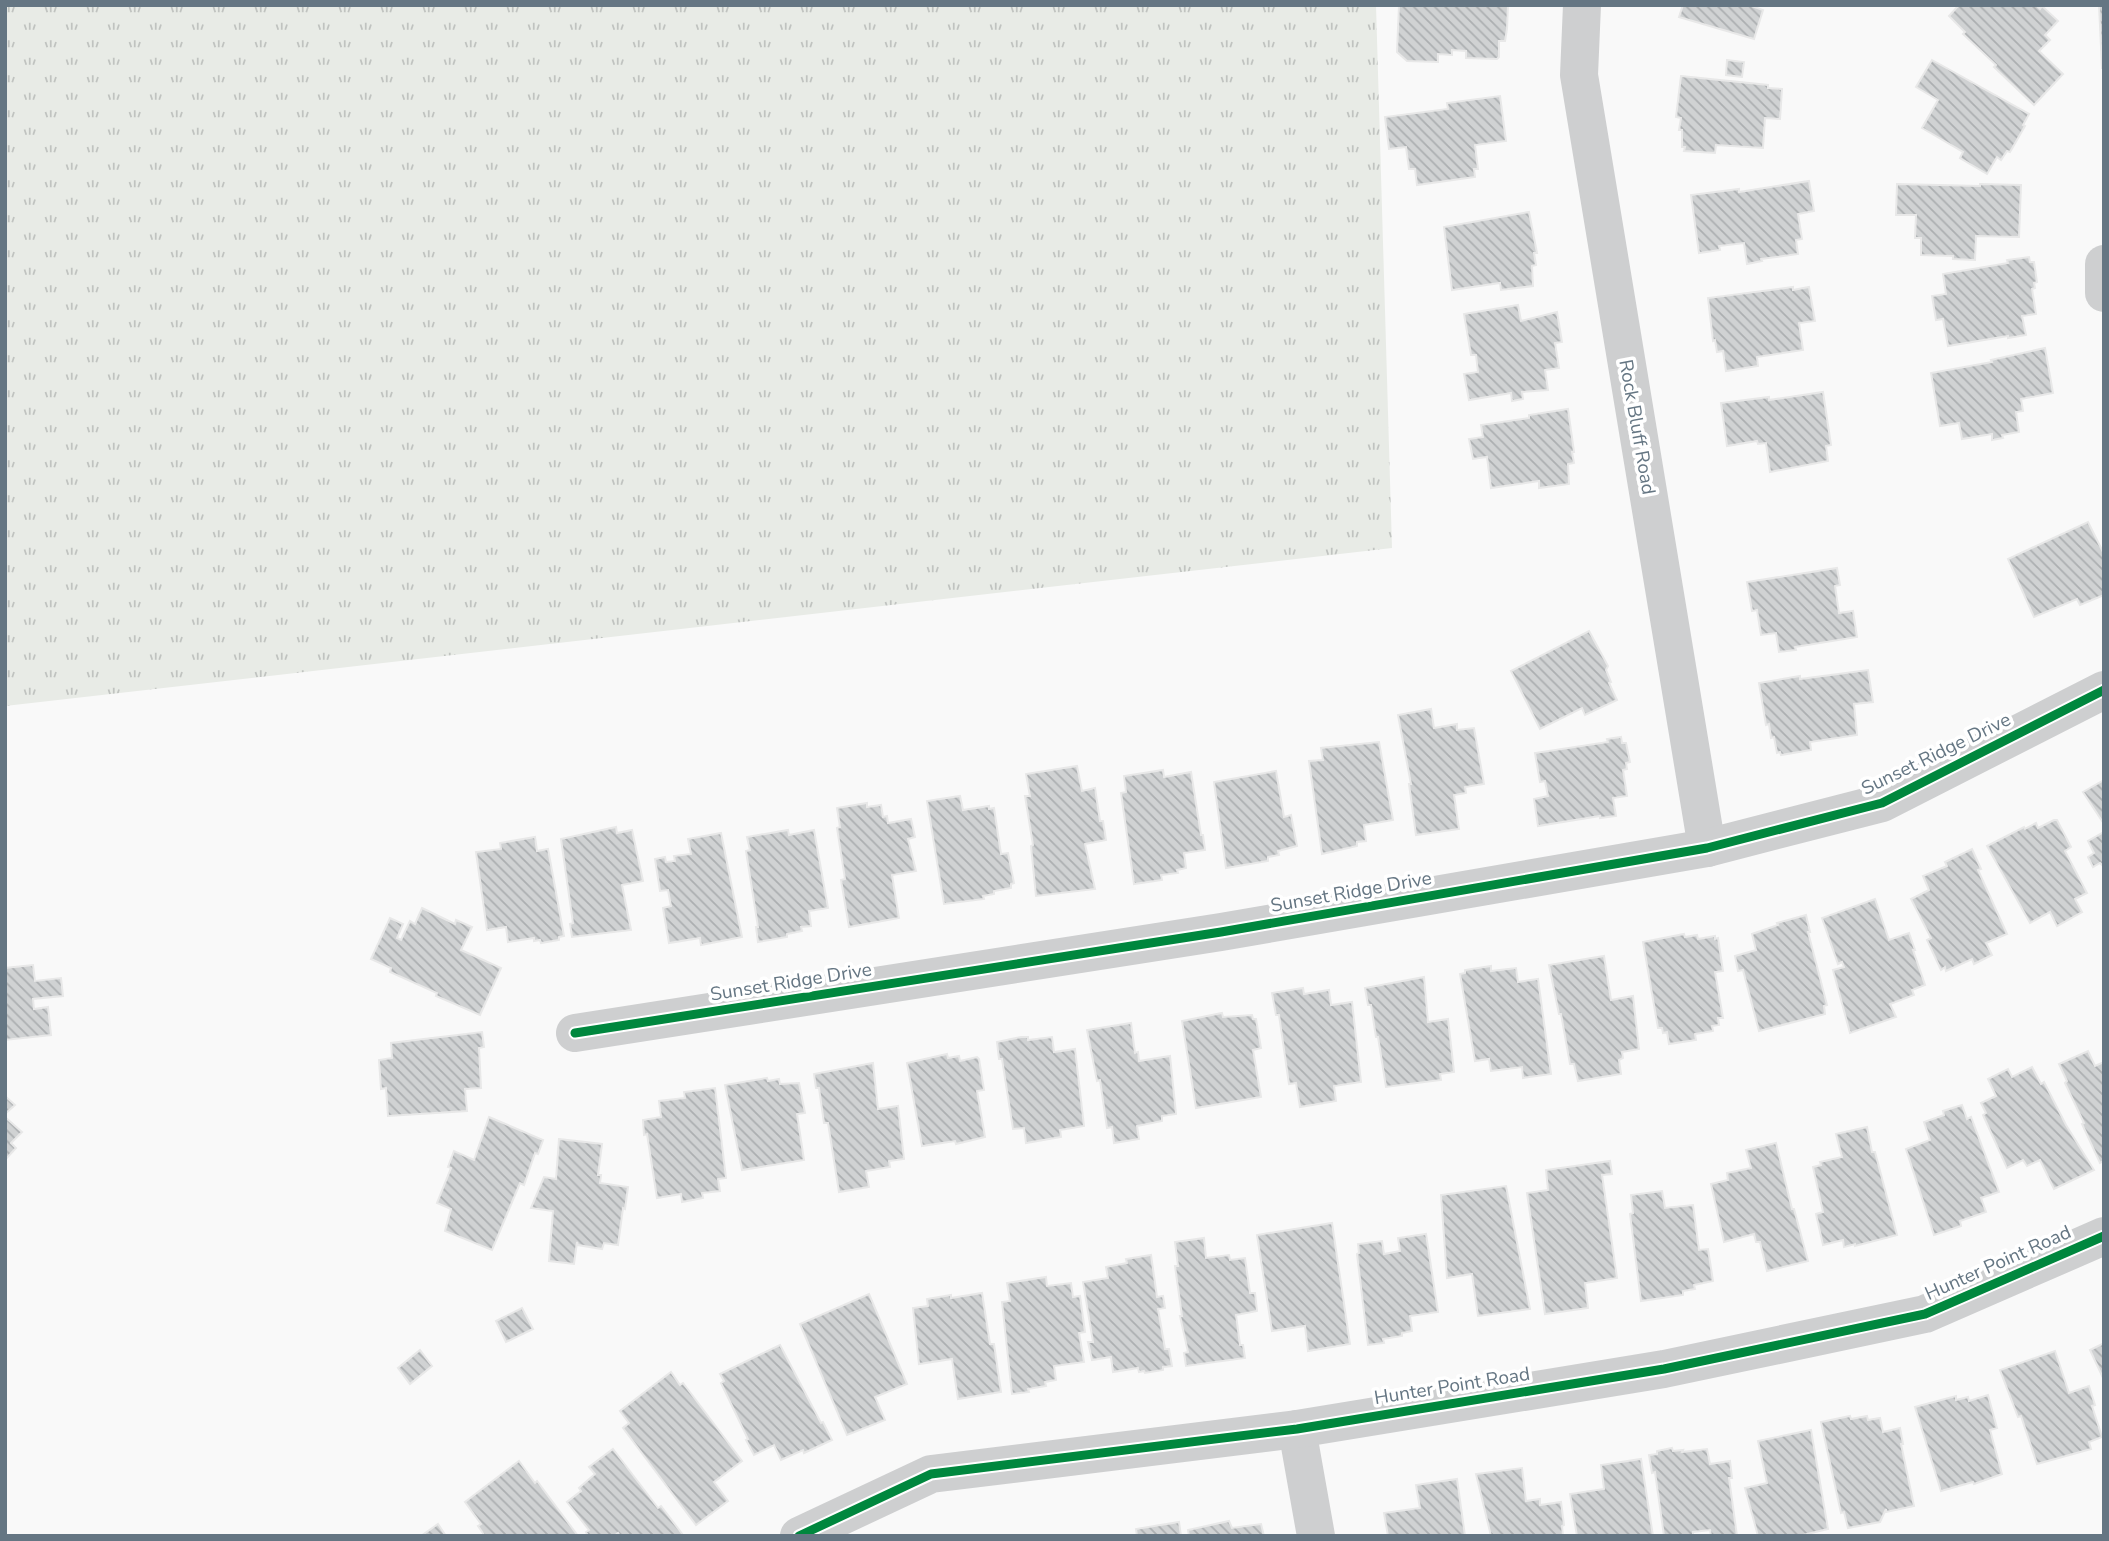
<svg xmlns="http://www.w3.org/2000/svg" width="2109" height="1541" viewBox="0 0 2109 1541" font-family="'Nunito Sans',sans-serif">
  <defs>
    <pattern id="grass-tufts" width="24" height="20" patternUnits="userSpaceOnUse" patternTransform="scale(1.75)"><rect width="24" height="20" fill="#e8ebe6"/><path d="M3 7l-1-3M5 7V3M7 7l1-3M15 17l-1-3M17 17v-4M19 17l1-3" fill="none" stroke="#c0c3c0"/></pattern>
    <pattern id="building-back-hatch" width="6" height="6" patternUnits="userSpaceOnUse" patternTransform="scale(1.75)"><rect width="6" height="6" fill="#d0d2d3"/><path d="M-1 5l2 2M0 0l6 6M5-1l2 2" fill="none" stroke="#acafb1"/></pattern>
  </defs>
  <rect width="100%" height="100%" fill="#f9f9f9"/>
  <!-- grass -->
  <polygon fill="url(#grass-tufts)" points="5,5 1376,5 1392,548 5,706"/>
  <!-- building -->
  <g fill="url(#building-back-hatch)" stroke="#e8e8e8" stroke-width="2">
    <polygon points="1399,5 1508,5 1507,29 1505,41 1499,41 1499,57 1497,59 1466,58 1466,51 1452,50 1452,55 1438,54 1438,62 1407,61 1397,52"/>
    <polygon points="1683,5 1749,5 1763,10 1754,39 1679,17"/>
    <polygon points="1959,5 2036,5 2040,9 2042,6 2058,21 2045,35 2050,40 2039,51 2063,74 2034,105 1994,67 1996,65 1963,34 1965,32 1949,16"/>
    <polygon points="2099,5 2104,5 2104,68 2102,68"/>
    <polygon points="1727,60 1744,62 1742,77 1726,75"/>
    <polygon points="1932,60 2029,114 2023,125 2025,126 2010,152 2007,151 2001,160 1997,157 1987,174 1960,158 1963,152 1922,128 1938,100 1916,87"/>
    <polygon points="1681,76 1768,85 1768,88 1782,89 1780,119 1765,118 1763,148 1716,145 1715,153 1684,151 1685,147 1682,147 1682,130 1679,130 1681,118 1676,117"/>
    <polygon points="1500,96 1506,141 1475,145 1478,169 1474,169 1475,177 1417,185 1415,169 1409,169 1406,147 1389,149 1385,117 1448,109 1447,103"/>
    <polygon points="1809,181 1814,211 1798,214 1802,239 1796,240 1798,254 1761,259 1762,261 1747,264 1744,243 1719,246 1720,250 1699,253 1691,195 1739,189 1739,192"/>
    <polygon points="1897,184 1980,186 1980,184 2021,185 2019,237 1976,236 1975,260 1953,259 1953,256 1921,255 1921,238 1915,238 1916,215 1896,215"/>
    <polygon points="1529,212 1537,253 1534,253 1536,265 1532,266 1533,286 1501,290 1500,283 1452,290 1444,227"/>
    <polygon points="2029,257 2030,262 2034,262 2037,282 2034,283 2035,288 2032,289 2036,314 2022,316 2026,335 2008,338 2008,336 1948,346 1943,319 1936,320 1932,296 1946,294 1943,274 2008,263 2007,260"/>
    <polygon points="1793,287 1793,290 1809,287 1815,321 1799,323 1803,350 1757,357 1758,366 1726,371 1723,351 1717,352 1715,340 1713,341 1708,298"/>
    <polygon points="1518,305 1521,321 1557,312 1562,342 1555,343 1559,368 1545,370 1548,390 1522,392 1523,399 1512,401 1511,393 1469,400 1464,374 1478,372 1476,355 1471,355 1464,314"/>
    <polygon points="2045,348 2053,393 2021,399 2023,411 2016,412 2019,432 2002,435 2003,438 1992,440 1992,434 1962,439 1959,423 1940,426 1931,373 1992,362 1991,360"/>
    <polygon points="1823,392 1831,445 1826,446 1828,461 1770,472 1766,443 1758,444 1757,441 1727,446 1721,403 1769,397 1769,400"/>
    <polygon points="1568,409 1574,452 1572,452 1574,463 1568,464 1569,484 1539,488 1539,481 1491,488 1487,457 1473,459 1469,439 1483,437 1481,425 1529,418 1529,415"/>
    <polygon points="2088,522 2104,554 2104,595 2080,605 2077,599 2034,617 2008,559"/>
    <polygon points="1837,568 1840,585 1835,586 1839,613 1853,611 1857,637 1795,647 1796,650 1779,652 1776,633 1761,635 1757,610 1752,611 1747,582"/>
    <polygon points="1589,631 1608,666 1606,670 1611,682 1609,683 1617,700 1585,715 1582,708 1540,729 1511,671"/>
    <polygon points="1868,670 1873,702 1854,704 1857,735 1810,742 1811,750 1781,755 1780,752 1777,753 1774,737 1771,738 1769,724 1766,725 1759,683 1800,676 1800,679"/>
    <polygon points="1431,709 1434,728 1457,724 1457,730 1474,728 1484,784 1465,787 1466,793 1454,795 1459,829 1416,835 1409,784 1411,784 1398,715"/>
    <polygon points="1621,737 1622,743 1626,743 1630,762 1626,763 1627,769 1623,770 1627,796 1613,798 1616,816 1600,818 1600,816 1538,826 1534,799 1548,796 1545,781 1540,782 1535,753 1608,742 1607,739"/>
    <polygon points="1379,742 1393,820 1364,825 1366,841 1357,842 1357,846 1322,854 1309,761 1323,760 1321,748"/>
    <polygon points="1077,766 1082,791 1095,788 1100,821 1103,821 1106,840 1085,844 1095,889 1036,896 1031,846 1033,845 1025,796 1030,796 1026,774"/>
    <polygon points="1163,770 1164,777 1191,772 1201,835 1203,835 1205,850 1184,853 1186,868 1177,870 1178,873 1161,875 1162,880 1134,884 1121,793 1126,792 1124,776"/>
    <polygon points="1276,771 1284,817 1291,815 1297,846 1278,851 1279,855 1268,857 1268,861 1226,868 1214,782"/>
    <polygon points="2104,780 2104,824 2083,792"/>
    <polygon points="960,796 963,810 989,806 989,809 994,808 1001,854 1008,853 1014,883 1011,884 1011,888 994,891 994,894 983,896 984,899 944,904 927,801"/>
    <polygon points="867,803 867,807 881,805 883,817 887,816 888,823 911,819 915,837 908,839 916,871 892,875 899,918 849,927 841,880 845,879 837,828 840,827 837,808"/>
    <polygon points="2054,820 2057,820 2071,847 2065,851 2087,893 2075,899 2082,912 2057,926 2050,912 2030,923 1987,846 2024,827 2025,829 2036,823 2038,828"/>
    <polygon points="616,827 617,833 632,830 643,881 622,885 631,930 572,937 570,924 573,923 561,839"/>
    <polygon points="788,830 789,835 814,830 828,908 809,911 811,926 801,927 802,931 787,934 787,937 758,942 756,927 758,927 746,851 750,850 747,837"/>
    <polygon points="2104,832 2104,867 2100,863 2093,867 2088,857 2094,853 2088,841"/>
    <polygon points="721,833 742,937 701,945 700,938 669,943 663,908 671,906 668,890 660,891 655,859 665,857 666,862 675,861 674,856 691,854 688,839"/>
    <polygon points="535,837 537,851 548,849 564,936 559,937 559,940 541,943 540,940 534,941 534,938 508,942 506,927 487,930 476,852 501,849 500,843"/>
    <polygon points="1972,849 1981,869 1978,870 2007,934 1986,943 1992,955 1974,964 1972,959 1946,971 1945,967 1941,970 1927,940 1931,938 1911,899 1929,890 1923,876 1947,866 1945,862"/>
    <polygon points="1875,899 1889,940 1909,933 1915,950 1913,950 1925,985 1912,990 1914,995 1890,1004 1896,1017 1850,1033 1833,970 1844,967 1842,962 1838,964 1822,918"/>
    <polygon points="422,908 455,924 456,920 472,927 461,950 501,968 480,1015 436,996 437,993 390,972 391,968 371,959 390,918 403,924 397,938 401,940 410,921 415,924"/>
    <polygon points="1806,915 1810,932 1808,932 1827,1005 1824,1006 1825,1014 1759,1031 1743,970 1738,971 1735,956 1756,950 1752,934 1778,925 1777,923"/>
    <polygon points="1684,934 1685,937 1697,935 1698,939 1715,936 1715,939 1718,938 1723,971 1715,972 1723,1018 1718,1018 1719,1025 1712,1026 1713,1031 1695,1034 1696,1040 1669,1044 1667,1032 1663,1033 1662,1028 1658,1028 1643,942"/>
    <polygon points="1604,956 1611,1000 1633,996 1639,1049 1622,1052 1623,1058 1619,1060 1621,1074 1578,1081 1574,1064 1570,1064 1561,1014 1559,1014 1549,965"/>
    <polygon points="33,965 35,981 61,978 63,996 33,999 34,1009 48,1007 51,1035 5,1040 5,968"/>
    <polygon points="1491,966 1491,971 1516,968 1518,982 1538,979 1551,1074 1523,1078 1522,1067 1491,1071 1489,1059 1475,1061 1460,974 1465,973 1465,970"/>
    <polygon points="1424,977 1428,1022 1448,1019 1454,1072 1440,1074 1441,1080 1386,1087 1378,1037 1376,1037 1371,1005 1368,1005 1365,988"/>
    <polygon points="1303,988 1304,994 1329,990 1331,1005 1352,1002 1361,1082 1334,1086 1336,1101 1300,1107 1296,1083 1289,1084 1279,1015 1276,1015 1272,993"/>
    <polygon points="1222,1013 1223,1017 1252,1015 1253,1019 1256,1019 1261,1048 1253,1050 1261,1097 1196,1108 1182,1021"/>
    <polygon points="1131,1023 1135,1053 1138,1052 1139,1061 1170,1056 1176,1114 1162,1116 1162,1121 1137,1126 1139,1139 1114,1143 1112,1127 1107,1128 1100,1080 1097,1081 1087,1030"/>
    <polygon points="482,1032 484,1047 479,1048 481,1088 465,1089 467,1111 388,1116 386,1088 381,1089 379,1060 392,1058 391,1043"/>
    <polygon points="1021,1037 1028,1037 1028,1040 1052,1037 1054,1052 1075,1049 1084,1126 1060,1130 1061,1137 1026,1143 1024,1128 1013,1129 1002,1059 999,1059 997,1042"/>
    <polygon points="2088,1051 2095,1066 2104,1062 2104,1161 2100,1163 2082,1124 2084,1123 2065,1083 2067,1081 2059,1064"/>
    <polygon points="947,1054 948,1058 959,1056 960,1061 977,1057 979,1059 984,1090 977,1091 985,1137 956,1144 955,1141 922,1146 907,1063"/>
    <polygon points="873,1063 878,1109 898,1106 904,1159 889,1161 890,1167 866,1171 869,1187 839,1192 828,1123 824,1123 819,1088 816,1088 814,1074"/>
    <polygon points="2032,1067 2041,1084 2044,1082 2066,1125 2094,1170 2054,1189 2040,1160 2027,1166 2023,1160 2007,1168 1983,1115 1986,1113 1981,1103 1996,1096 1988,1079 2008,1069 2012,1077"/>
    <polygon points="767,1078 768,1081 779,1079 780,1084 799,1083 805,1113 797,1114 804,1160 742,1170 725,1085"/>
    <polygon points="715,1088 726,1178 718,1179 720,1191 702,1193 703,1198 682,1202 681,1194 657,1198 647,1134 644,1135 643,1120 661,1117 659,1101 685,1098 684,1092"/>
    <polygon points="5,1096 15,1105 5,1114"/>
    <polygon points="1962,1105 1967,1119 1971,1117 1999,1192 1981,1198 1986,1212 1960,1221 1961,1226 1934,1235 1906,1149 1930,1140 1924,1122 1944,1115 1943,1111"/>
    <polygon points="5,1117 22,1132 11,1143 16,1148 5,1160"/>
    <polygon points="489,1117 543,1140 538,1154 535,1153 524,1185 520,1183 492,1250 445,1231 451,1209 437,1203 451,1168 448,1167 454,1151 474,1160"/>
    <polygon points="1867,1127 1872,1152 1875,1152 1897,1235 1855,1246 1855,1244 1844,1247 1843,1240 1823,1245 1816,1214 1823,1212 1813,1167 1821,1165 1820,1162 1842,1157 1836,1134"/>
    <polygon points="559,1139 602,1144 598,1175 601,1175 600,1183 628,1187 625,1209 623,1208 618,1245 604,1243 602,1249 578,1245 577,1242 574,1264 549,1261 553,1211 531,1208 544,1177 556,1179"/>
    <polygon points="1776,1143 1792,1209 1794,1209 1808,1261 1767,1271 1760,1242 1756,1242 1754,1234 1724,1242 1711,1184 1728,1180 1727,1173 1751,1168 1746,1150"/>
    <polygon points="1610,1161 1612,1174 1602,1175 1617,1278 1585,1283 1588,1308 1545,1314 1527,1193 1548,1190 1546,1170"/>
    <polygon points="1506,1186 1530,1309 1478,1316 1472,1274 1447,1278 1441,1195"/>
    <polygon points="1662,1191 1665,1208 1693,1205 1699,1250 1708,1249 1713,1281 1694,1285 1695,1289 1683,1291 1683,1295 1641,1301 1630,1214 1633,1213 1631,1195"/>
    <polygon points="1332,1223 1350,1344 1308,1351 1305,1326 1272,1331 1257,1235"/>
    <polygon points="1426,1234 1438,1312 1410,1316 1412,1331 1402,1333 1402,1336 1383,1339 1384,1343 1368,1345 1357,1254 1359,1253 1358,1244 1382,1241 1384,1254 1400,1251 1398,1238"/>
    <polygon points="1204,1238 1206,1258 1229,1255 1230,1260 1245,1258 1250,1293 1255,1293 1257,1311 1236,1315 1240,1345 1243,1345 1245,1358 1186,1366 1184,1353 1188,1352 1180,1316 1182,1316 1175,1266 1178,1266 1175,1242"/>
    <polygon points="1151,1255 1157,1297 1163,1296 1165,1308 1158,1309 1165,1349 1169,1349 1172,1366 1163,1367 1163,1370 1145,1373 1144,1371 1139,1372 1138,1368 1113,1372 1111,1357 1092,1360 1088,1342 1093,1342 1083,1282 1108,1278 1106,1267 1127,1263 1126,1259"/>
    <polygon points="1046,1277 1047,1286 1071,1283 1073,1297 1080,1296 1085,1332 1079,1333 1084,1362 1054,1366 1056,1380 1045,1382 1046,1386 1028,1389 1029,1392 1012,1394 1002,1302 1010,1301 1007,1283"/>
    <polygon points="982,1293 990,1344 994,1344 1001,1392 958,1399 952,1359 919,1364 913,1308 928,1306 927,1299 951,1295 951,1298"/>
    <polygon points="869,1294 907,1384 875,1397 885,1420 847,1435 800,1324"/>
    <polygon points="522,1308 533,1329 506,1342 496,1321"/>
    <polygon points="2104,1343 2104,1380 2090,1350"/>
    <polygon points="780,1345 821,1423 823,1422 832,1440 804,1453 803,1450 781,1460 774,1445 754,1455 746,1440 748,1439 721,1383 724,1381 720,1374"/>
    <polygon points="420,1350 432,1366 410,1384 398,1368"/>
    <polygon points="2055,1351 2069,1393 2089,1386 2095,1405 2092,1406 2102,1437 2089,1442 2091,1449 2037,1464 2021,1416 2018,1417 2000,1370"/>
    <polygon points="671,1372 680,1385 683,1383 742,1461 714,1482 728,1501 696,1525 623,1428 629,1423 620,1411"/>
    <polygon points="1988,1395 1997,1428 1990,1430 2002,1474 1974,1484 1973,1482 1941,1491 1915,1407 1956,1396 1956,1400 1968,1397 1969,1401"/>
    <polygon points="1850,1416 1851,1419 1867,1416 1868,1420 1880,1418 1883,1432 1900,1428 1903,1444 1901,1444 1914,1506 1886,1512 1886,1509 1880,1522 1848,1528 1844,1512 1841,1513 1821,1422"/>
    <polygon points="1811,1430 1828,1529 1799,1536 1758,1536 1745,1488 1767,1483 1758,1441"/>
    <polygon points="1672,1448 1673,1451 1683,1450 1682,1452 1707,1449 1710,1464 1730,1461 1732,1478 1729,1478 1737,1536 1711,1536 1710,1530 1693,1532 1693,1536 1664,1536 1655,1472 1652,1473 1649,1455 1657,1454 1657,1451"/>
    <polygon points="613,1449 658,1508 661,1506 683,1535 620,1536 618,1533 614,1536 588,1536 586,1532 589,1530 567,1502 581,1491 579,1488 595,1474 589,1467"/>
    <polygon points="1641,1459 1653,1536 1577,1536 1570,1494 1604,1489 1601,1465"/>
    <polygon points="519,1461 535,1483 537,1481 578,1536 485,1536 478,1526 481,1524 465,1502"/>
    <polygon points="1522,1468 1526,1501 1540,1499 1540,1505 1561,1502 1564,1525 1562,1526 1563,1536 1491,1536 1476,1474"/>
    <polygon points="1457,1479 1465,1536 1388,1536 1384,1513 1420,1508 1416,1485"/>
    <polygon points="1229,1521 1232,1528 1261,1524 1264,1536 1189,1536 1188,1530"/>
    <polygon points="1179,1522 1181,1536 1137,1536 1136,1529"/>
    <polygon points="438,1524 446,1536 421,1536"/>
  </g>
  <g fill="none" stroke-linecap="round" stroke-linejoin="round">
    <!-- minor -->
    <g stroke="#cecfd0" stroke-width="38">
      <polyline points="1582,5 1579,75 1707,848"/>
      <polyline points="2104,264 2104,293"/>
      <polyline points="575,1033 1221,932 1707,848 1882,803 2104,690"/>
      <polyline points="1297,1429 1316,1536"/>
      <polyline points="799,1536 931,1474 1297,1429 1664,1369 1925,1314 2104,1236"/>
    </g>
    <!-- cycleway casing -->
    <g stroke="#fff" stroke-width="13">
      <g id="cycleway">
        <polyline points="575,1033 1221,932 1707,848 1882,803 2104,690"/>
        <polyline points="799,1536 931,1474 1297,1429 1664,1369 1925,1314 2104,1236"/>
      </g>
    </g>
    <!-- cycleway -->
    <use href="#cycleway" stroke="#00873e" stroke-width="9"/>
  </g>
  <g text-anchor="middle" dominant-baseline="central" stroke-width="7" stroke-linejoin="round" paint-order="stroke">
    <!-- street labels -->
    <g font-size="19" fill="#657683" stroke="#fff">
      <text transform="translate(1637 427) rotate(80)">Rock Bluff Road</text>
      <text transform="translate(1936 754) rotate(-26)">Sunset Ridge Drive</text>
      <text transform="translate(1351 892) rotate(-10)">Sunset Ridge Drive</text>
      <text transform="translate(791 982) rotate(-9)">Sunset Ridge Drive</text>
      <text transform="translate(1998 1263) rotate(-24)">Hunter Point Road</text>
      <text transform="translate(1452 1386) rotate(-9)">Hunter Point Road</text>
    </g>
  </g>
  <!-- border -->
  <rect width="2109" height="1541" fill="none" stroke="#657683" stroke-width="14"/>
</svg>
